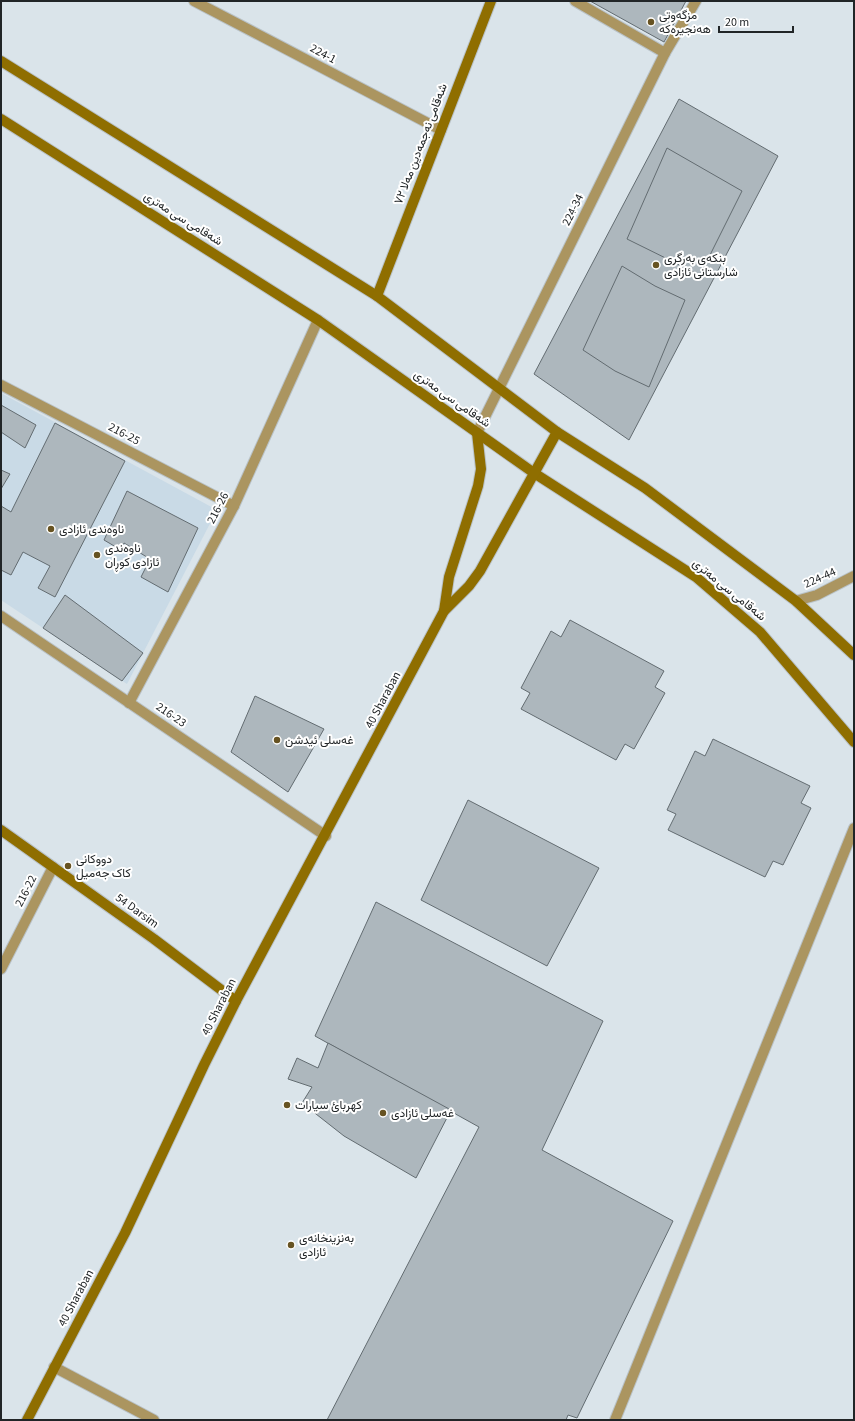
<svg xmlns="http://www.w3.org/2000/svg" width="855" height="1421" viewBox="0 0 855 1421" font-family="'Source Sans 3',Vazirmatn,sans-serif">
  <rect width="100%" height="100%" fill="#dae4ea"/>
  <!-- built -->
  <polygon fill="#c9dae6" points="1,393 217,510 127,684 1,600"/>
  <!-- building -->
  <g fill="#adb7bd" stroke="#636c71">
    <polygon points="590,1 686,1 664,42"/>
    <polygon points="679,99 778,156 629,440 534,374"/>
    <polygon points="667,148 742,191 700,275 627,239"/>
    <polygon points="622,266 655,286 685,300 649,387 615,371 583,350"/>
    <polygon points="1,405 36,425 25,448 1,432"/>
    <polygon points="55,423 125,461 55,597 38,588 50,566 23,552 11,575 1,570 1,506 11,512"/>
    <polygon points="1,470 10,474 1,489"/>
    <polygon points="127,491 198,528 168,592 141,577 150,559 124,543 121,550 104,540"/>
    <polygon points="65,595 143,653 122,681 43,628"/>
    <polygon points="570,620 664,671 655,687 665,693 634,749 625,744 616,760 521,709 530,693 521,688 551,631 561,637"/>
    <polygon points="255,696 324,729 288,792 231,752"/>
    <polygon points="713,739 810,786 801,803 811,808 783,865 773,861 765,877 668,830 676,814 667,810 695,751 705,756"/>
    <polygon points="468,800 599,868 547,966 421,900"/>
    <polygon points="376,902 603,1021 542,1150 673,1221 577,1418 568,1415 566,1420 327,1420 479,1127 315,1036"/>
    <polygon points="328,1043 451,1110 416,1178 344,1136 302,1103 312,1087 288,1079 297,1058 318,1068"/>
  </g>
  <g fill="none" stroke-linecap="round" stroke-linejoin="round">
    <!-- street casing -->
    <g stroke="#b9c2c7" stroke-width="12">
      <g id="street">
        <polyline points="194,1 441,130"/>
        <polyline points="575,1 665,53"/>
        <polyline points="1,385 234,506"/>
        <polyline points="477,433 665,53 696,1"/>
        <polyline points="796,601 817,595 854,576"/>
        <polyline points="1,616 326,836"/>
        <polyline points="129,703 234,506 318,320"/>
        <polyline points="1,969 53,867"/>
        <polyline points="54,1367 154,1420"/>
        <polyline points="615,1420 854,828"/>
      </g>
    </g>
    <!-- secondary casing -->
    <g stroke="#b9c2c7" stroke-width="12">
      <g id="secondary">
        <polyline points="1,61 377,296 557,432 645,488 796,601 854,655"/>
        <polyline points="1,119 318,320 534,473 696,577 760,632 854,742"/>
        <polyline points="377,296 491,1"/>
        <polyline points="444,611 449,577 478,486 481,469 477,433"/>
        <polyline points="1,830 154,939 236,1001"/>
        <polyline points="27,1420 125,1233 204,1065 236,1001 444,611 469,586 480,571 557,432"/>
      </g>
    </g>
    <!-- street -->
    <use href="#street" stroke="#ab9560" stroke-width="10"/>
    <!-- secondary -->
    <use href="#secondary" stroke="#8f6e00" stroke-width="10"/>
  </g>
  <!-- markers -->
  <g fill="#675322" stroke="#fff" stroke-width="1.5">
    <circle cx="651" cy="22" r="4"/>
    <circle cx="656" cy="265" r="4"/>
    <circle cx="51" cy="529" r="4"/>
    <circle cx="97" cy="555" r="4"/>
    <circle cx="277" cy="740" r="4"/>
    <circle cx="68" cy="866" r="4"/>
    <circle cx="287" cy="1105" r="4"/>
    <circle cx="383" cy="1113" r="4"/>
    <circle cx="291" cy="1245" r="4"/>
  </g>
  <g text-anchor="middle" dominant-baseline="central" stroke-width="4" stroke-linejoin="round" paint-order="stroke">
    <!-- poi labels -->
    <g font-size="12" fill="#212527" stroke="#fff" text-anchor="start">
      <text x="659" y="15">مزگەوتی<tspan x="659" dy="14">ھەنجیرەکە</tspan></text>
      <text x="664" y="258">بنکەی بەرگری<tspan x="664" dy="14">شارستانی ئازادی</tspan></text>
      <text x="59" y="529">ناوەندی ئازادی</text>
      <text x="105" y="548">ناوەندی<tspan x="105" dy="14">ئازادی کوڕان</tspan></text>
      <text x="285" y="740">غەسلی ئیدشن</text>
      <text x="76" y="859">دووکانی<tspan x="76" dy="14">کاک جەمیل</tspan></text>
      <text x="295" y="1105">کهربائ سیارات</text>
      <text x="391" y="1113">غەسلی ئازادی</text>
      <text x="299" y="1238">بەنزینخانەی<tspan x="299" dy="14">ئازادی</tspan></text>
    </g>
    <!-- street labels -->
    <g font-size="12" fill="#212527" stroke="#fff">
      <text transform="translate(323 54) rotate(28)">224-1</text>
      <text transform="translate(421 144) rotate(-69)">شەقامی نەجمەدین مەلا ٧٢</text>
      <text transform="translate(573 210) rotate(-64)">224-34</text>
      <text transform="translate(183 219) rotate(32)">شەقامی سی مەتری</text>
      <text transform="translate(452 399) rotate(35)">شەقامی سی مەتری</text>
      <text transform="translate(124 434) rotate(28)">216-25</text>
      <text transform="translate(218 508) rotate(-63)">216-26</text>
      <text transform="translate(820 578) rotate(-24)">224-44</text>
      <text transform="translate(729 590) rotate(39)">شەقامی سی مەتری</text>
      <text transform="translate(383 700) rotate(-62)">40 Sharaban</text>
      <text transform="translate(171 715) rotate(34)">216-23</text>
      <text transform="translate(26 891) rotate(-63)">216-22</text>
      <text transform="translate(137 911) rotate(36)">54 Darsim</text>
      <text transform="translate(219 1007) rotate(-63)">40 Sharaban</text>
      <text transform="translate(76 1298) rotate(-62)">40 Sharaban</text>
    </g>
  </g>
  <!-- border -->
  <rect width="855" height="1421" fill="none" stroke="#212527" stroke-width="4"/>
  <!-- scale -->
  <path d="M719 26v6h74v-6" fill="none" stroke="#212527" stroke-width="2"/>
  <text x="725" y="26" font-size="12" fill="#212527" stroke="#ffffff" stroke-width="3" paint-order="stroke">20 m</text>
</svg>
